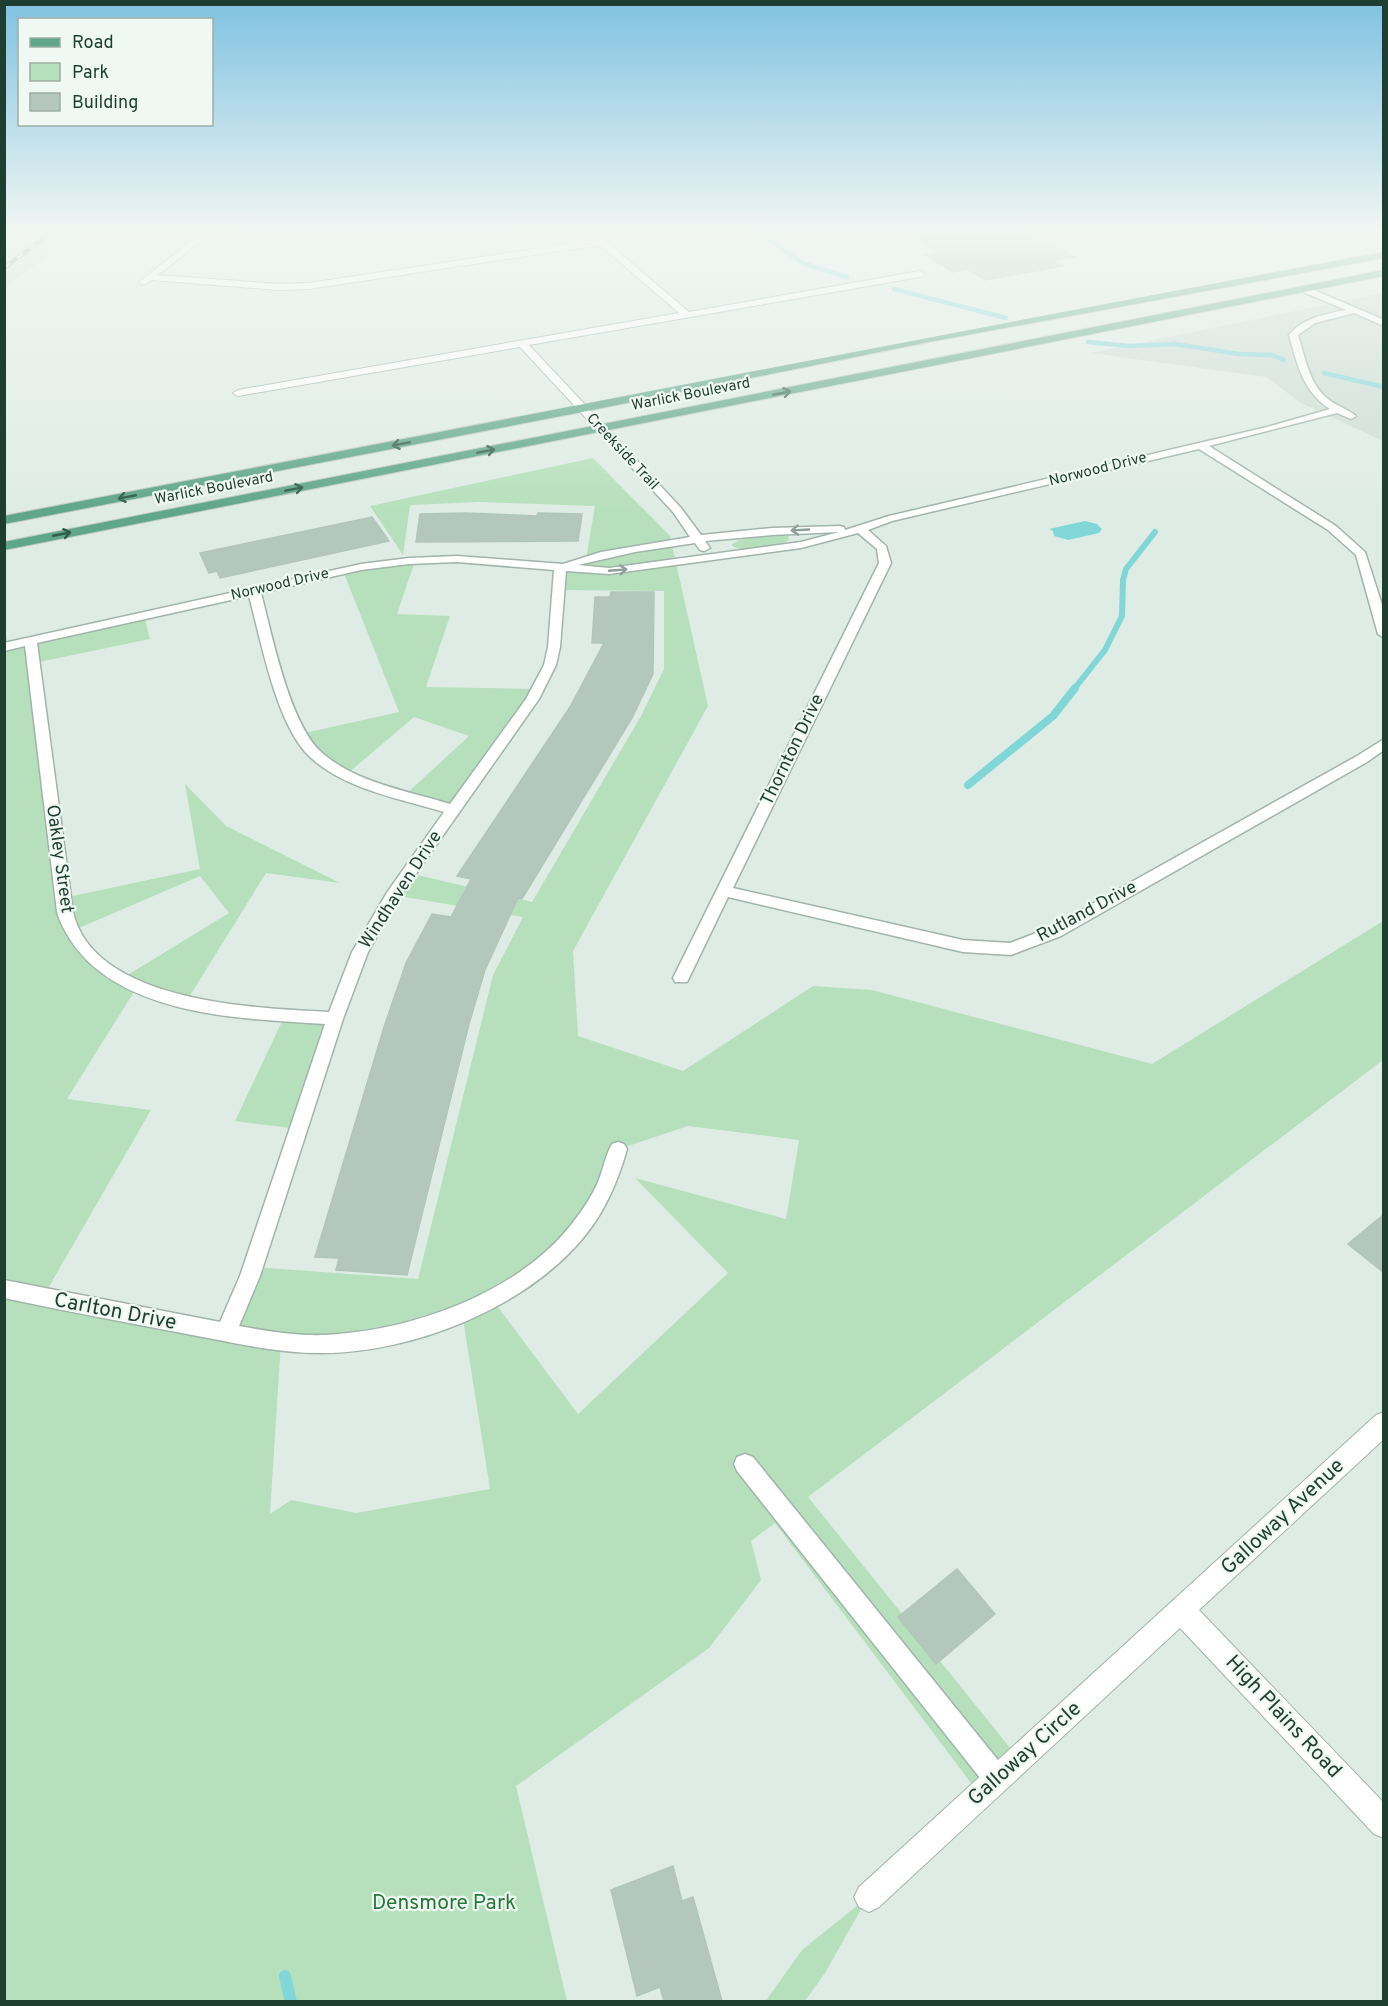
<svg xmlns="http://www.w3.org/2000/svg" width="1388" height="2006" viewBox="0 0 1388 2006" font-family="Overpass,sans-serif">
  <rect width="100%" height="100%" fill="#dfece5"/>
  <!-- built -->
  <g fill="#cddcd3">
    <polygon points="22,231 80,231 5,288 5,243"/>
    <polygon points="1383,293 1383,441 1301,403 1266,377 1091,353"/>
  </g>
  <!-- green -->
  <g fill="#b6e0bb" fill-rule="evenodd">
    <path d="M593,458L670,536L708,706L573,951L578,1036L683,1071L813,986L872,990L1152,1064L1383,921V1060L808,1497L1019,1759L980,1795L775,1523L751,1541L761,1580L709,1648L516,1786L567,2001H5V629L8,646L144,615L150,639L34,663L63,898L200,869L185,784L226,826L340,883L266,873L186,1002L137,987L67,1099L151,1110L43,1297L226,1332L254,1267L418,1279L493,975L523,917L393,895L409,873L532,902L641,716L664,669V591L558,590L560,567L586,559L595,506L479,502L410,505L403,555L370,506ZM200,876L229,913L121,979L72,931ZM688,1126L799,1140L786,1219L635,1178L728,1273L578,1414L492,1299L576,1230L619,1149ZM462,1313L490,1489L356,1513L291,1500L270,1514L281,1341L411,1332Z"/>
    <path d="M777,534L788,536L789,540C777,548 743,554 731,545L739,540Z"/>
    <polygon points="415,561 397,614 450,616 426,687 538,689 453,810 405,795 469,736 414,717 347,774 300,734 399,712 343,571"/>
    <polygon points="285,1015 335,1019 299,1129 235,1121"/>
    <polygon points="868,1897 825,1973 805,2001 765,2002 802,1950"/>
  </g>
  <!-- water -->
  <polygon fill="#81d6d7" points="1085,521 1097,524 1102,529 1099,533 1068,540 1054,536 1053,531 1049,529"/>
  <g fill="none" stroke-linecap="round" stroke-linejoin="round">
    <!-- stream-far3 -->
    <g stroke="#81d6d7" stroke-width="4.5">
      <polyline points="756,231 802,263 847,277"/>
      <polyline points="894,289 1006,318"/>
      <polyline points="1088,342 1129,346 1175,344 1239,354 1272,355 1284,360"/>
      <polyline points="1324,373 1384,387"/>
    </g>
    <!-- stream-far2 -->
    <polyline stroke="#81d6d7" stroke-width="6" points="1074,689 1105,650 1122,616 1123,580 1126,569 1155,532"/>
    <!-- stream-far1 -->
    <polyline stroke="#81d6d7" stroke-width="8" points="968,785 1053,716 1075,688"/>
    <!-- stream -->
    <polyline stroke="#81d6d7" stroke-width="12" points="285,1976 291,2002"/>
  </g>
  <!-- building -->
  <g fill="#b4c7bd" stroke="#b1c6ba" stroke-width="1.5">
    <polygon points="903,231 1028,231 1075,257 1054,261 1064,266 985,280 967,269 953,272 925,255 939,253"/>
    <polygon points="465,513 537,516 538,513 582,514 578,541 416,542 420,514"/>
    <polygon points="372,517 389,541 220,578 217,571 209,573 200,553"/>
    <polygon points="611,592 654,592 653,674 632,718 522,899 518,898 485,970 469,1024 407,1275 336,1270 339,1258 315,1257 384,1027 406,963 432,914 451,917 471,879 457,876 570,707 604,643 592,643 595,597 610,597"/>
    <polygon points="1383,1215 1383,1272 1348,1244"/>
    <polygon points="957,1569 995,1614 936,1664 898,1617"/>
    <polygon points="673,1866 682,1901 693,1897 722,2001 664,2001 660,1987 637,1996 611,1890"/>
  </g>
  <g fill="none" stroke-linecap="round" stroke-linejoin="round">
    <!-- service casing -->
    <g stroke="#a1b4ab" stroke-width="3">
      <g id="service">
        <polygon points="204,231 212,231 202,240 196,240 196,236"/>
        <path d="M1301,287H1307L1384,320V326L1354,313L1315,323L1298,335C1305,357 1309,384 1328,399C1336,406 1348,409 1356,416L1351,419L1337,413L1209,446L1336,526L1365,552L1384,611V638L1378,634L1356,555L1328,530L1199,449L892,521L868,530L886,546L891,563L733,888L963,940L1010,943L1049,928L1357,756L1384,739V750L1367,762L1061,936L1011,955L963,952L728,897L689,978L687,982H675L673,978L879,563L877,549L858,533L801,548L609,574L566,571L560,647L556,665L539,699L399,898L368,952L343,1019L260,1276L239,1326C267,1331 296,1336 325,1335C411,1331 516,1294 571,1225C581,1212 591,1198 598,1182C603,1170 605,1156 612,1144L618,1142L624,1144L627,1149C618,1181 605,1212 583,1238C525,1308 412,1353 321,1353C275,1353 231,1342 187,1334C126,1322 65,1311 4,1298V1280L220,1322L240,1276L325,1024C243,1019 121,1016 71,941C65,931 60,923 57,912L25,646L4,651V643L361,564L409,558L457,556L563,564L601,552L690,537L673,512L597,430L596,428L601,425L605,426L681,508L701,535L772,528L840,526L844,527L845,530L889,516L1267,427L1330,409C1303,392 1297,364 1289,335C1303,318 1325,314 1346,310L1301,291ZM839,532L801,542L609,568L578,565L635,552L695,543L700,550L704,551L710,548L705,541L772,535ZM457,562L554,570L548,647L544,665L526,699L450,804C408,791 353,782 320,751C289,721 272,635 261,593L361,570L409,564ZM249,596C261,640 276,725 310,757C344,789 401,799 444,812L388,891L352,952L329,1012C256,1008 94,1003 73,912L37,643Z"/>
        <polygon points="745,1454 753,1457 1006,1770 1010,1779 1006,1788 997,1792 988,1788 737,1471 734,1464 737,1457"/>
      </g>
    </g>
    <!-- minor casing -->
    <g stroke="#a1b4ab" stroke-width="2">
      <g id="minor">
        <polygon points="585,231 594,231 689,312 920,271 925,274 920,277 529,345 605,426 606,428 601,431 597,430 520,347 238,396 233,393 238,390 679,313 600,245 309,289 278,290 152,280 144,285 139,282 199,235 203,238 202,240 158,275 278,284 309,283 595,240"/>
        <polygon points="1384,1412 1384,1439 1199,1610 1384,1803 1384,1838 1374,1834 1180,1628 879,1907 869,1912 859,1907 854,1897 859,1887 1376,1415"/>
      </g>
    </g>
    <!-- primary casing -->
    <g stroke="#c0c9c5" stroke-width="2">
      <g id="primary">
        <path d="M1384,252V258L929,342L582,412L4,524V516C464,428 923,337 1384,252Z"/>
        <polygon points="1384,270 1384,276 4,550 4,542"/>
      </g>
    </g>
    <!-- service -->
    <use href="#service" fill="#fff" fill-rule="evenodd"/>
    <!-- minor -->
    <use href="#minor" fill="#fff" fill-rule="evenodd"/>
    <!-- primary -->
    <use href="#primary" fill="#5fa68a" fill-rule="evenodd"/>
    <!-- rail casing -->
    <g stroke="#597a6c" stroke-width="4">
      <polyline id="rail" points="4,268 53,231"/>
    </g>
    <!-- rail -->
    <use href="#rail" stroke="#f0f8f3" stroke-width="2" stroke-dasharray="8" stroke-linecap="butt"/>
  </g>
  <!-- one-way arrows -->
  <defs><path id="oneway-shaft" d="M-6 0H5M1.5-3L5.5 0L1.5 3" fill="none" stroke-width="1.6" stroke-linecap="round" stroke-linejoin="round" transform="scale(1.5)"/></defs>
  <g stroke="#325d4c">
    <use href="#oneway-shaft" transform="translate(782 393) rotate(-11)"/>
    <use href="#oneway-shaft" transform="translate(401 444) rotate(169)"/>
    <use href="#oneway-shaft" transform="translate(486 451) rotate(-11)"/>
    <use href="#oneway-shaft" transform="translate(294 489) rotate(-11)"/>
    <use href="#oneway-shaft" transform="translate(127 497) rotate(169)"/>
    <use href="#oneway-shaft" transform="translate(62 534) rotate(-11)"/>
  </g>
  <g stroke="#8e9e98">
    <use href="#oneway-shaft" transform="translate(800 530) rotate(177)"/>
    <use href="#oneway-shaft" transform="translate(618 570) rotate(-5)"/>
  </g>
  <!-- sky -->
  <linearGradient id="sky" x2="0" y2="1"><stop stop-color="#7fc2e1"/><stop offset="0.45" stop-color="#f1f6f3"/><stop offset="1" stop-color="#f1f6f3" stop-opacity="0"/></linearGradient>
  <rect width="1388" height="512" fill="url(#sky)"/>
  <g text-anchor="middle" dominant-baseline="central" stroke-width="4.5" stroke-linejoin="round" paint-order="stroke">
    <!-- far-street labels -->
    <g font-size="15" fill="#1e3e31" stroke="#f0f8f3">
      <text transform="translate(691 395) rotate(-11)">Warlick Boulevard</text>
      <text transform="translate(622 452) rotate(47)">Creekside Trail</text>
      <text transform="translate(1098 470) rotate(-14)">Norwood Drive</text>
      <text transform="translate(214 489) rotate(-11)">Warlick Boulevard</text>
      <text transform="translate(280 585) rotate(-13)">Norwood Drive</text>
    </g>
    <!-- street labels -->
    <g font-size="18" fill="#1e3e31" stroke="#f0f8f3">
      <text transform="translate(793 750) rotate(-64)">Thornton Drive</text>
      <text transform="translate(59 859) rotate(82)">Oakley Street</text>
      <text transform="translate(401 890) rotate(-57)">Windhaven Drive</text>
      <text transform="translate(1087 912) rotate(-28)">Rutland Drive</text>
    </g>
    <!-- near-street labels -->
    <g font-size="21" fill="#1e3e31" stroke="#f0f8f3">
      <text transform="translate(115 1312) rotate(11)">Carlton Drive</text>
      <text transform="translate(1283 1517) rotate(-43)">Galloway Avenue</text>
      <text transform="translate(1283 1717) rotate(47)">High Plains Road</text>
      <text transform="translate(1025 1754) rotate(-42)">Galloway Circle</text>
    </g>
    <!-- near-park labels -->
    <g font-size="21" fill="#257939" stroke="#f0f8f3">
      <text x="444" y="1903">Densmore Park</text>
    </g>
  </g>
  <!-- border -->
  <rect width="1388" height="2006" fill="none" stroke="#1e3e31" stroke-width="12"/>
  <!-- legend -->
  <rect x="18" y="18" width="195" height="108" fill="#f0f8f3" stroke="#9caea5" stroke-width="1.5"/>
  <rect x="30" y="38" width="30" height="9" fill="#5fa68a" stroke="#9caea5" stroke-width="1.5"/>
  <text x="72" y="48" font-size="18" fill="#1e3e31">Road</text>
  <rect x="30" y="63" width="30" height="18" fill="#b6e0bb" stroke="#9caea5" stroke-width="1.5"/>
  <text x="72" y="78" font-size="18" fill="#1e3e31">Park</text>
  <rect x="30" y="93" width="30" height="18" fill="#b4c7bd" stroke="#9caea5" stroke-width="1.5"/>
  <text x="72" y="108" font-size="18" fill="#1e3e31">Building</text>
</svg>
